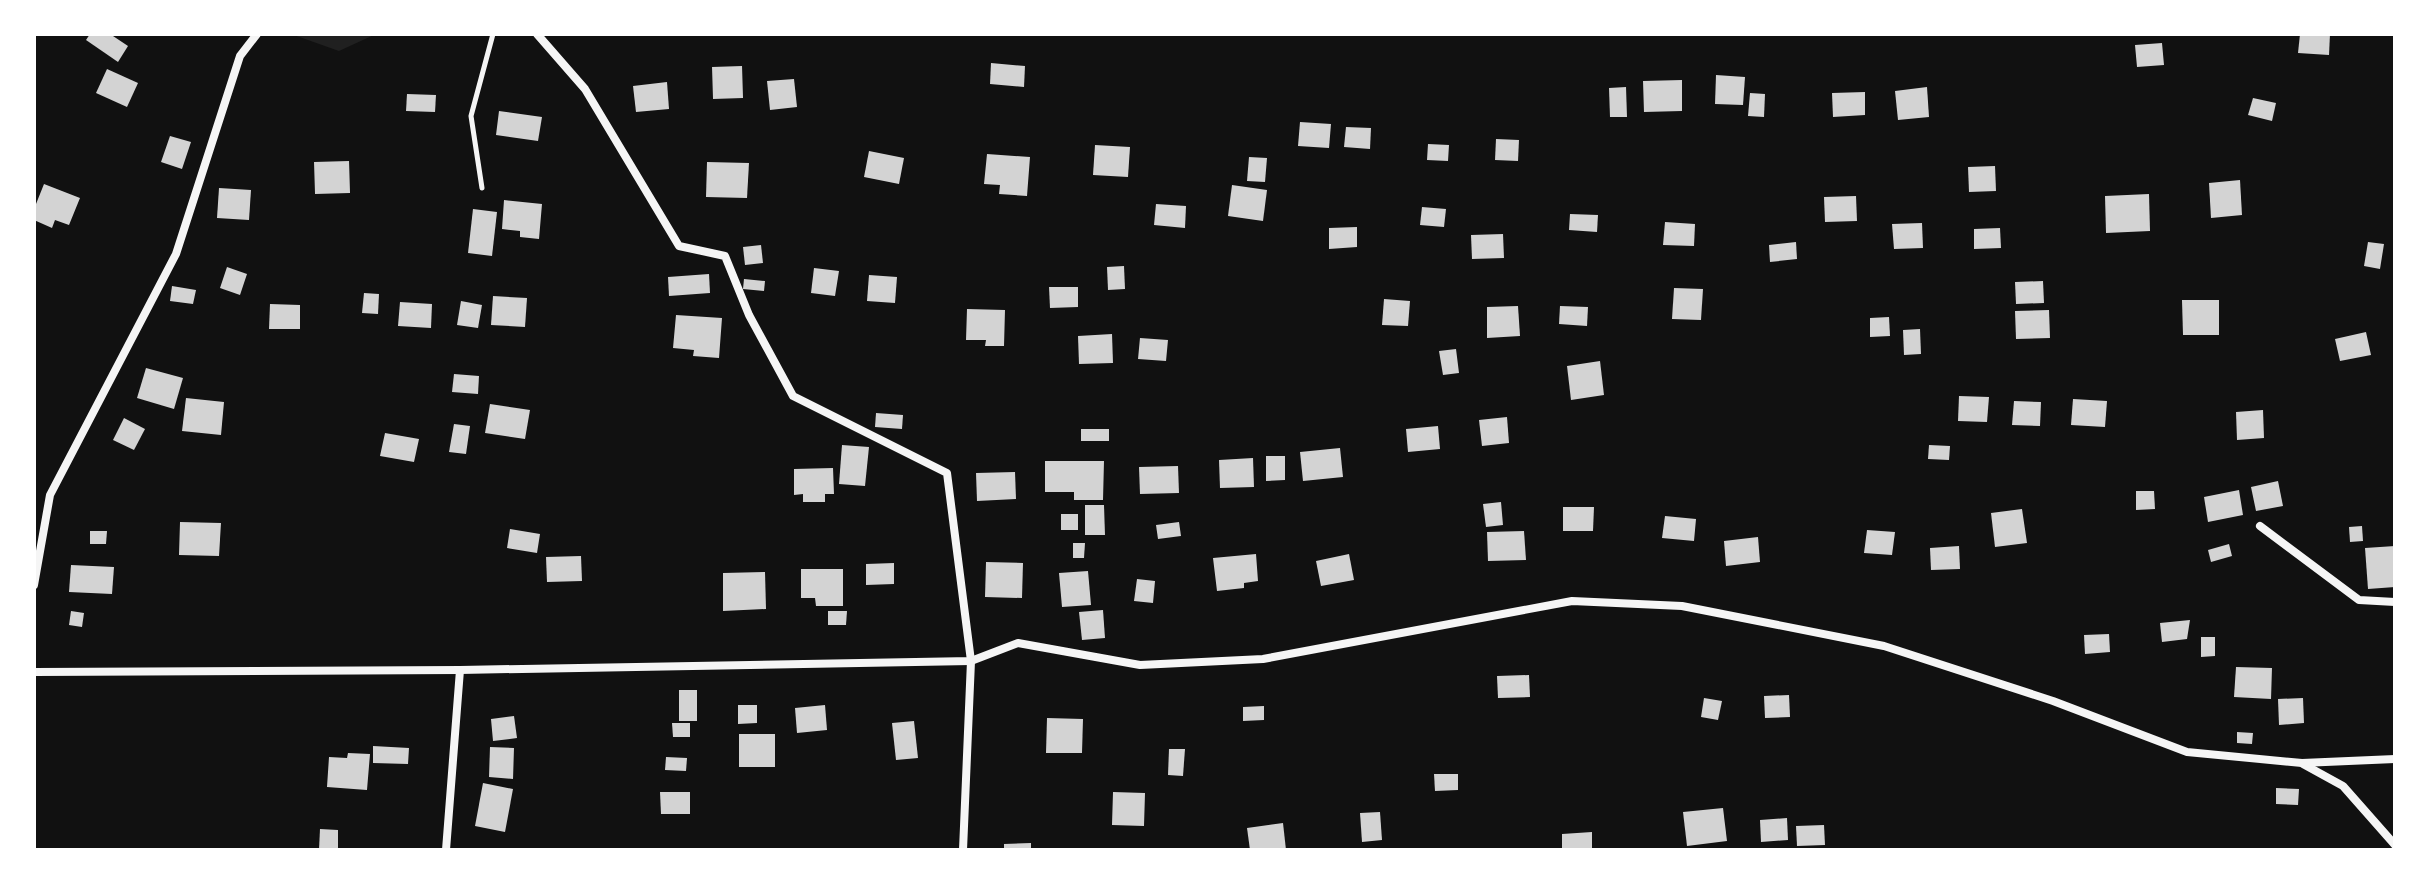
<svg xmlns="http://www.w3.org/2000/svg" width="2429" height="884" viewBox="0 0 2429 884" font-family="Helvetica,sans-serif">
  <rect width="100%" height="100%" fill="#111"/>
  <!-- green -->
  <polygon fill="#202020" points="291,34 376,34 339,51"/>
  <!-- building -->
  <g fill="#d3d3d3">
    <polygon points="90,34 110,34 128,46 118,62 86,40"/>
    <polygon points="2300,34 2330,34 2329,55 2298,53"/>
    <polygon points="2162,43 2164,65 2137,67 2135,45"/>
    <polygon points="991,63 1025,66 1024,87 990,84"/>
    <polygon points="742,66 743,98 713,99 712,67"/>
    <polygon points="107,69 138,83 127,107 96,93"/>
    <polygon points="1716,75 1745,77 1743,105 1715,104"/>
    <polygon points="794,79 797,107 770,110 767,81"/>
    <polygon points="1682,80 1682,111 1644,112 1643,81"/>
    <polygon points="667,82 669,109 636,112 633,86"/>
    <polygon points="1626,87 1627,117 1610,117 1609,88"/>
    <polygon points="1927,87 1929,117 1898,120 1895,91"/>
    <polygon points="1865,92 1865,115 1833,117 1832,93"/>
    <polygon points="1750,93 1765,94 1764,117 1748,116"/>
    <polygon points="407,94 436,95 435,112 406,111"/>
    <polygon points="2253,98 2276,103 2272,121 2248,115"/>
    <polygon points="499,111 542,117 538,141 496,135"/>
    <polygon points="1300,122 1331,124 1329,148 1298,146"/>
    <polygon points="1346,127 1371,128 1370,149 1344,147"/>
    <polygon points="170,136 191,142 182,169 161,162"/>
    <polygon points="1496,139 1519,140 1518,161 1495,160"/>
    <polygon points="1428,144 1449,145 1448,161 1427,160"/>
    <polygon points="1095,145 1130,147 1128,177 1093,175"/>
    <polygon points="869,151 904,158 899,184 864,177"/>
    <polygon points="987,154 1030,157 1027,196 999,194 1000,185 984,184"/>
    <polygon points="1249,157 1267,158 1265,182 1247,181"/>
    <polygon points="349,161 350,193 315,194 314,162"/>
    <polygon points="707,162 749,163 747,198 706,197"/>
    <polygon points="1995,166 1996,191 1969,192 1968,167"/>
    <polygon points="2240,180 2242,215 2211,218 2209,183"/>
    <polygon points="44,184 80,198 69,225 55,220 52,228 34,220 34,209"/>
    <polygon points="1232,185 1267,190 1263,221 1228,216"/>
    <polygon points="219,188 251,190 249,220 217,218"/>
    <polygon points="2149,194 2150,231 2106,233 2105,196"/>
    <polygon points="1856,196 1857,221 1825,222 1824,197"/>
    <polygon points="504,200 542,204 539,239 520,237 520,231 502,229"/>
    <polygon points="1156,204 1186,206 1185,228 1154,225"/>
    <polygon points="1422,207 1446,209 1444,227 1420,225"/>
    <polygon points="473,209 497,212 492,256 468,253"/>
    <polygon points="1570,214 1598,215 1597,232 1569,230"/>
    <polygon points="1665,222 1695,224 1694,246 1663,245"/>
    <polygon points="1922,223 1923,248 1894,249 1892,224"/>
    <polygon points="1357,227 1357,247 1329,249 1329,228"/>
    <polygon points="2000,228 2001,248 1974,249 1974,229"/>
    <polygon points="1503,234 1504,258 1472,259 1471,235"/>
    <polygon points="1796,242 1797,259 1770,262 1769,245"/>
    <polygon points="2368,242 2384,244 2380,269 2364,266"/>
    <polygon points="761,245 763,263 745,265 743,247"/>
    <polygon points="1124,266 1125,289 1108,290 1107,267"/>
    <polygon points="227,267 247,274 240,295 220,288"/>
    <polygon points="814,268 839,271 835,296 811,293"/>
    <polygon points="709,274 710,293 669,296 668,277"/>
    <polygon points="869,275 897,277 895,303 867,301"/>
    <polygon points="744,279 765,281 764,291 743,289"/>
    <polygon points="2043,281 2044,303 2016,304 2015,282"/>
    <polygon points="172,286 196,290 193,304 170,301"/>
    <polygon points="1049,287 1078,287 1078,307 1050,308"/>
    <polygon points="1674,288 1703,289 1701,320 1672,319"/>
    <polygon points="364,293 379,294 378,314 362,313"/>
    <polygon points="493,296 527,298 525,327 491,325"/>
    <polygon points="1384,299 1410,301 1408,326 1382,325"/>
    <polygon points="2182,300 2219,300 2219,335 2183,335"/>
    <polygon points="461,301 482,305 478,328 457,325"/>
    <polygon points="400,302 432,304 431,328 398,326"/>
    <polygon points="270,304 300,305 300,329 269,329"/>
    <polygon points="1518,306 1520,336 1487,338 1487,307"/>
    <polygon points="1560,306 1588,307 1587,326 1559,324"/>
    <polygon points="967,309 1005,310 1004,346 985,346 986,340 966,340"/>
    <polygon points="2049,310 2050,338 2016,339 2015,311"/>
    <polygon points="676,315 722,318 719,358 693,356 694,350 673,348"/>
    <polygon points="1889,317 1890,336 1870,337 1870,318"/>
    <polygon points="1920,329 1921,354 1904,355 1903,330"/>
    <polygon points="2366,332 2371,355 2340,361 2335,339"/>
    <polygon points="1112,334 1113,363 1079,364 1078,336"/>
    <polygon points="1140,338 1168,340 1166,361 1138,359"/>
    <polygon points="1456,349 1459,373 1443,375 1439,351"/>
    <polygon points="1600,361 1604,395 1571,400 1567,366"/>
    <polygon points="146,368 183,378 174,409 137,398"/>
    <polygon points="454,374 479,376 478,394 452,392"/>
    <polygon points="1959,396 1989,397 1987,422 1958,421"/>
    <polygon points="186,398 224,402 221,435 182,431"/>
    <polygon points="2073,399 2107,401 2105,427 2071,425"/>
    <polygon points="2014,401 2041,402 2040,426 2012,425"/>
    <polygon points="490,404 530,410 525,439 485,433"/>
    <polygon points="2263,410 2264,438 2237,440 2236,412"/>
    <polygon points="876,413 903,415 902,429 875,427"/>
    <polygon points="1507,417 1509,443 1482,446 1479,420"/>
    <polygon points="124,418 145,429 134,450 113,440"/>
    <polygon points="454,424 470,426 466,454 449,452"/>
    <polygon points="1438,426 1440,449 1408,452 1406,429"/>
    <rect x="1081" y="429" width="28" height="12"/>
    <polygon points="385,433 419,439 414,462 380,456"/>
    <polygon points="842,445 869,447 865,486 839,484"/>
    <polygon points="1929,445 1950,446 1949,460 1928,459"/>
    <polygon points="1340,448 1343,477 1303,481 1300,452"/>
    <polygon points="1266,456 1285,456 1285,480 1266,481"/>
    <polygon points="1253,458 1254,487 1220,488 1219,460"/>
    <polygon points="1045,461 1104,461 1103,500 1074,500 1074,492 1045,492"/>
    <polygon points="1178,466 1179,493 1140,494 1139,467"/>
    <polygon points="833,468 834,494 825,494 825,502 803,502 803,494 794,495 794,469"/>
    <polygon points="1015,472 1016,499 977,501 976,473"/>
    <polygon points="2278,481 2283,506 2256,511 2251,487"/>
    <polygon points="2239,490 2243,515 2208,522 2204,497"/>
    <polygon points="2136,491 2154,491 2155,509 2136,510"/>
    <polygon points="1501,502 1503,525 1486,527 1483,504"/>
    <polygon points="1085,505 1104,505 1105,535 1085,535"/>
    <polygon points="1563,507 1594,507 1593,531 1563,531"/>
    <polygon points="2022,509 2027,543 1995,547 1991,513"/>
    <rect x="1061" y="514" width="17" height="16"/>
    <polygon points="1665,516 1696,519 1694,541 1662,538"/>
    <polygon points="180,522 221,523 219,556 179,555"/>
    <polygon points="1179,522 1181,536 1158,539 1156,525"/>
    <polygon points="2362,526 2363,541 2350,542 2349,527"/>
    <polygon points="510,529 540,534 537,553 507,548"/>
    <polygon points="1867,530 1895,532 1892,555 1864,553"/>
    <polygon points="90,531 107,531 106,544 90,544"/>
    <polygon points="1524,531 1526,560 1488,561 1487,532"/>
    <polygon points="1758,537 1760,562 1726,566 1724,541"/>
    <polygon points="1073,543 1085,543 1084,558 1073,558"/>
    <polygon points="2229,544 2232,556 2211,562 2208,550"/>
    <polygon points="1959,546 1960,569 1931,570 1930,548"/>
    <polygon points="2395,546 2395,587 2368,589 2365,548"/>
    <polygon points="1256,554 1258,581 1244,583 1244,588 1217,591 1213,558"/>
    <polygon points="1349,554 1354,580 1321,586 1316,561"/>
    <polygon points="581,556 582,581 547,582 546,557"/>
    <polygon points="986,562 1023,563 1022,598 985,597"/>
    <polygon points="894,563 894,584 866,585 866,564"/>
    <polygon points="71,565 114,567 112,594 69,592"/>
    <polygon points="801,569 843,569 843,606 816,606 815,598 801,598"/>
    <polygon points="1088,571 1091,605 1062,607 1059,573"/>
    <polygon points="765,572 766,609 723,611 723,573"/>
    <polygon points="1137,579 1155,581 1153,603 1134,601"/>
    <polygon points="1103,610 1105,638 1082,640 1079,612"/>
    <polygon points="71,611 84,613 82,627 69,625"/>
    <polygon points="828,611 847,611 846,625 828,625"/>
    <polygon points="2190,620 2187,639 2162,642 2160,623"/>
    <polygon points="2109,634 2110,652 2085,654 2084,635"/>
    <polygon points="2201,637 2215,637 2215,656 2201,657"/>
    <polygon points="2236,667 2272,668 2271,699 2234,697"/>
    <polygon points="1529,675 1530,697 1498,698 1497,676"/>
    <rect x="679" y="690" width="18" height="31"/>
    <polygon points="1789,695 1790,717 1765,718 1764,696"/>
    <polygon points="1704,698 1722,701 1718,720 1701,717"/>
    <polygon points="2303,698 2304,723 2279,725 2278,699"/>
    <polygon points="738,705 757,705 757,723 738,724"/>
    <polygon points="825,705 827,730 797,733 795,708"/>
    <polygon points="1264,706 1264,720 1243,721 1243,707"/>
    <polygon points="514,716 517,738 493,741 491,719"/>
    <polygon points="1047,718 1083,719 1082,753 1046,753"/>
    <polygon points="914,721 918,758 896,760 892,723"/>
    <polygon points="672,723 690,723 690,737 673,737"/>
    <polygon points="2237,732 2253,733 2252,744 2237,743"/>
    <rect x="739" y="734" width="36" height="33"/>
    <polygon points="373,746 409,748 408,764 373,763"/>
    <polygon points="490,747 514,748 513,779 489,777"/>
    <polygon points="1169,749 1185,749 1183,776 1168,775"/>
    <polygon points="348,753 370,754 367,790 327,787 329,757 347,758"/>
    <polygon points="666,757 687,758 686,771 665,770"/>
    <polygon points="1434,774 1458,774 1458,790 1435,791"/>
    <polygon points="483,783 513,789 505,832 475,826"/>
    <polygon points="2276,788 2299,789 2298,805 2276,804"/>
    <polygon points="660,792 690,792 690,814 661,814"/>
    <polygon points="1113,792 1145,793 1144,826 1112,825"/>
    <polygon points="1723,808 1727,841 1687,846 1683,812"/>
    <polygon points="1380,812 1382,840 1362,842 1360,813"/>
    <polygon points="1787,818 1788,840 1761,842 1760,820"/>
    <polygon points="1283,823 1286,850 1250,850 1247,828"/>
    <polygon points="1824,825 1825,845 1797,846 1796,826"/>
    <polygon points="320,829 338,830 338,850 319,850"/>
    <polygon points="1592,832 1592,850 1562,850 1562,834"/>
    <polygon points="1031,843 1031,850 1004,850 1004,844"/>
  </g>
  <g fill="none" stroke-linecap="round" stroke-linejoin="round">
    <!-- path -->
    <polyline stroke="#f5f5f5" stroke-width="5" points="482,188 471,116 493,34"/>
    <!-- minor -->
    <g stroke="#f5f5f5" stroke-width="8">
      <polyline points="537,34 585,89 679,246 725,256 749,315 793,396 947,473 971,661 963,850"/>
      <polyline points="2260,526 2359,600 2395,602"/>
      <polyline points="34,585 50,495 176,254 240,56 257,34"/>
      <polyline points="34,672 460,670 971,661 1018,643 1140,665 1263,659 1572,601 1682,606 1884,646 2053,701 2187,752 2302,763 2395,759"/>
      <polyline points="2303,764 2343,786 2395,845"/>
      <polyline points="446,850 460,670"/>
    </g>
  </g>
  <!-- border -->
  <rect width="2429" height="884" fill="none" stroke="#ffffff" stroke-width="72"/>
</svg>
